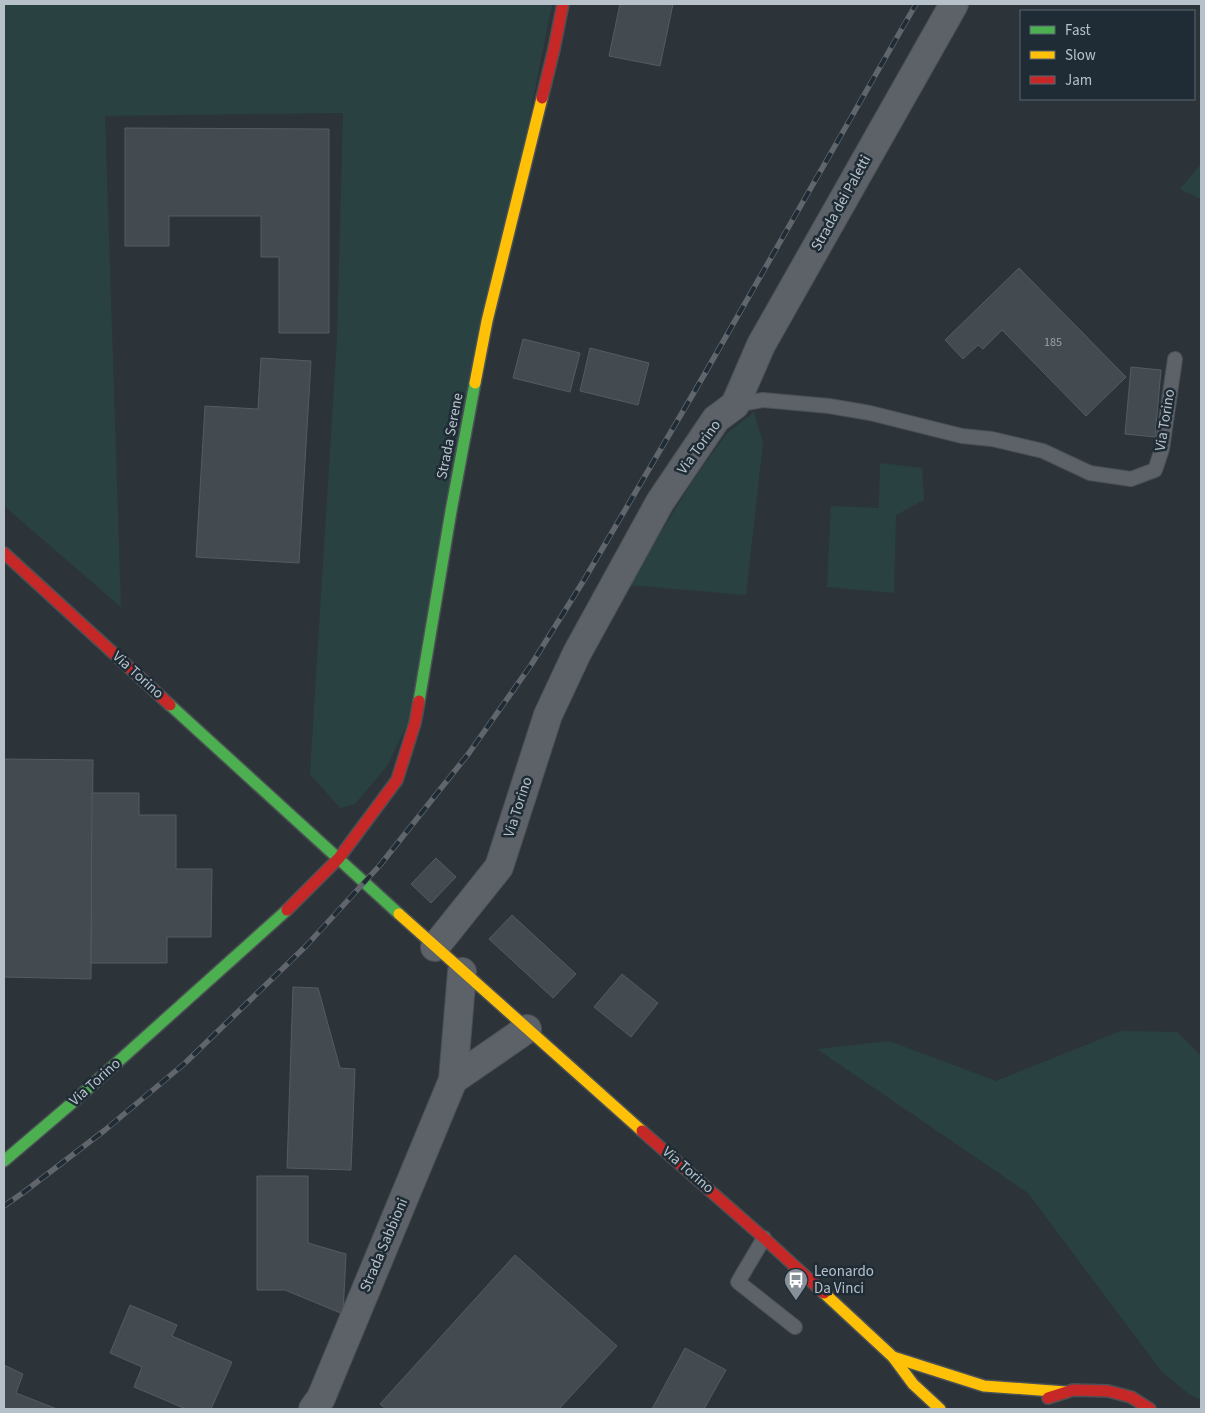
<svg xmlns="http://www.w3.org/2000/svg" width="1205" height="1413" viewBox="0 0 1205 1413" font-family="'Source Sans 3',sans-serif">
  <rect width="100%" height="100%" fill="#2c343a"/>
  <!-- green -->
  <g fill="#294141">
    <polygon points="4,4 552,4 409,721 387,766 355,804 340,808 310,774 337,339 343,113 105,116 121,607 4,506"/>
    <polygon points="1201,164 1201,199 1180,189"/>
    <polygon points="754,412 763,443 746,595 628,585 694,479 727,433"/>
    <polygon points="880,463 922,468 924,500 896,515 894,593 827,587 831,506 879,508"/>
    <polygon points="1121,1031 1177,1032 1201,1056 1201,1400 1190,1395 1162,1372 1028,1193 817,1049 889,1041 996,1081"/>
  </g>
  <!-- building -->
  <g fill="#444b50" stroke="#545c61">
    <polygon points="620,4 673,4 660,66 609,56"/>
    <polygon points="125,128 329,129 329,333 279,333 279,257 261,257 261,216 169,216 169,246 125,246"/>
    <polygon points="1019,268 1126,377 1086,416 1002,330 983,349 978,345 963,359 945,340"/>
    <polygon points="523,339 580,353 570,392 513,378"/>
    <polygon points="590,348 649,363 638,405 580,391"/>
    <polygon points="261,358 311,361 299,563 196,557 205,406 258,409"/>
    <polygon points="1131,367 1161,370 1155,437 1125,434"/>
    <polygon points="4,759 93,760 91,979 4,977"/>
    <polygon points="92,793 139,793 139,815 176,815 176,869 212,869 211,937 167,937 167,963 91,963"/>
    <polygon points="436,858 456,877 431,903 411,884"/>
    <polygon points="512,915 576,974 553,998 489,939"/>
    <polygon points="622,974 658,1003 631,1037 594,1007"/>
    <polygon points="293,987 318,988 340,1068 355,1069 351,1170 287,1168"/>
    <polygon points="257,1176 308,1176 308,1243 346,1254 343,1314 285,1290 257,1290"/>
    <polygon points="515,1255 617,1346 559,1409 386,1409 380,1404"/>
    <polygon points="130,1305 177,1325 172,1336 232,1362 211,1409 186,1409 134,1387 142,1367 110,1353"/>
    <polygon points="685,1348 726,1370 704,1409 652,1409"/>
    <polygon points="4,1365 23,1374 16,1393 57,1409 4,1409"/>
  </g>
  <g fill="none" stroke-linecap="round" stroke-linejoin="round">
    <!-- lane casing -->
    <g stroke="#4a5054" stroke-width="16">
      <g id="lane">
        <polyline points="735,405 763,400 829,406 870,413 962,436 992,439 1043,451 1090,473 1131,479 1155,470 1162,449 1175,359"/>
        <polyline points="764,1238 738,1282 795,1327"/>
      </g>
    </g>
    <!-- street casing -->
    <g stroke="#4a5054" stroke-width="30">
      <g id="street">
        <polyline points="435,947 499,867 548,715 577,653 660,502 716,419 735,405 761,345 954,4"/>
        <polyline points="453,1080 527,1029"/>
        <polyline points="313,1409 321,1398 453,1080 462,972"/>
      </g>
    </g>
    <!-- fast casing -->
    <g stroke="#4a5054" stroke-width="14">
      <g id="fast">
        <polyline points="419,701 451,511 475,383"/>
        <polyline points="170,705 399,914"/>
        <polyline points="4,1161 72,1103 287,910"/>
      </g>
    </g>
    <!-- slow casing -->
    <g stroke="#4a5054" stroke-width="14">
      <g id="slow">
        <polyline points="475,383 487,321 542,98"/>
        <polyline points="399,914 642,1131"/>
        <polyline points="824,1293 893,1357 913,1384 940,1409"/>
        <polyline points="893,1357 984,1386 1066,1392"/>
      </g>
    </g>
    <!-- jam casing -->
    <g stroke="#4a5054" stroke-width="14">
      <g id="jam">
        <polyline points="542,98 554,49 563,4"/>
        <polyline points="4,553 170,705"/>
        <polyline points="287,910 339,858 397,780 415,723 419,701"/>
        <polyline points="642,1131 764,1238 824,1293"/>
        <polyline points="1048,1398 1073,1390 1108,1391 1131,1397 1150,1409"/>
      </g>
    </g>
    <!-- lane -->
    <use href="#lane" stroke="#5c6268" stroke-width="14"/>
    <!-- street -->
    <use href="#street" stroke="#5c6268" stroke-width="28"/>
    <!-- fast -->
    <use href="#fast" stroke="#4caf50" stroke-width="11"/>
    <!-- slow -->
    <use href="#slow" stroke="#ffc107" stroke-width="11"/>
    <!-- jam -->
    <use href="#jam" stroke="#c62828" stroke-width="11"/>
    <!-- rail casing -->
    <g stroke="#60666c" stroke-width="5.5">
      <polyline id="rail" points="4,1206 24,1192 105,1130 184,1064 306,946 381,864 469,753 531,665 584,580 696,389 916,4"/>
    </g>
    <!-- rail -->
    <use href="#rail" stroke="#1f2b35" stroke-width="4" stroke-dasharray="11" stroke-linecap="butt"/>
  </g>
  <!-- icons -->
  <defs>
    <g id="bus-pin" transform="scale(1.25)"><path d="M0 17L-7.5 6A9.5 9.5 0 1 1 7.5 6Z" fill="#869098" stroke="#1f2b35"/><path d="M-5-6H5V4H4V6H2V4H-2V6H-4V4H-5ZM-3.5-4V0h7V-4ZM-3.5 1.2v1.5H-2V1.2ZM2 1.2v1.5H3.5V1.2Z" fill="#fff"/></g>
  </defs>
  <g fill-rule="evenodd">
    <use href="#bus-pin" x="796" y="1280"/>
  </g>
  <g text-anchor="middle" dominant-baseline="central" stroke-width="5" stroke-linejoin="round" paint-order="stroke">
    <!-- number labels -->
    <g font-size="12" fill="#9aa4ac">
      <text x="1053" y="342">185</text>
    </g>
    <!-- street labels -->
    <g font-size="15" fill="#b6c1ca" stroke="#1f2b35">
      <text transform="translate(841 203) rotate(-61)">Strada dei Paletti</text>
      <text transform="translate(1165 420) rotate(-81)">Via Torino</text>
      <text transform="translate(450 436) rotate(-79)">Strada Serene</text>
      <text transform="translate(699 447) rotate(-54)">Via Torino</text>
      <text transform="translate(138 675) rotate(42)">Via Torino</text>
      <text transform="translate(518 807) rotate(-72)">Via Torino</text>
      <text transform="translate(95 1082) rotate(-42)">Via Torino</text>
      <text transform="translate(688 1170) rotate(41)">Via Torino</text>
      <text transform="translate(384 1245) rotate(-67)">Strada Sabbioni</text>
    </g>
    <!-- poi labels -->
    <g font-size="15" fill="#b6c1ca" stroke="#1f2b35" text-anchor="start">
      <text x="814" y="1271">Leonardo<tspan x="814" dy="17">Da Vinci</tspan></text>
    </g>
  </g>
  <!-- border -->
  <rect width="1205" height="1413" fill="none" stroke="#b6c1ca" stroke-width="10"/>
  <!-- legend -->
  <rect x="1020" y="10" width="175" height="90" fill="#1f2b35" stroke="#5b6771"/>
  <rect x="1030" y="26" width="25" height="8" fill="#4caf50" stroke="#5b6771"/>
  <text x="1065" y="35" font-size="15" fill="#b6c1ca">Fast</text>
  <rect x="1030" y="51" width="25" height="8" fill="#ffc107" stroke="#5b6771"/>
  <text x="1065" y="60" font-size="15" fill="#b6c1ca">Slow</text>
  <rect x="1030" y="76" width="25" height="8" fill="#c62828" stroke="#5b6771"/>
  <text x="1065" y="85" font-size="15" fill="#b6c1ca">Jam</text>
</svg>
